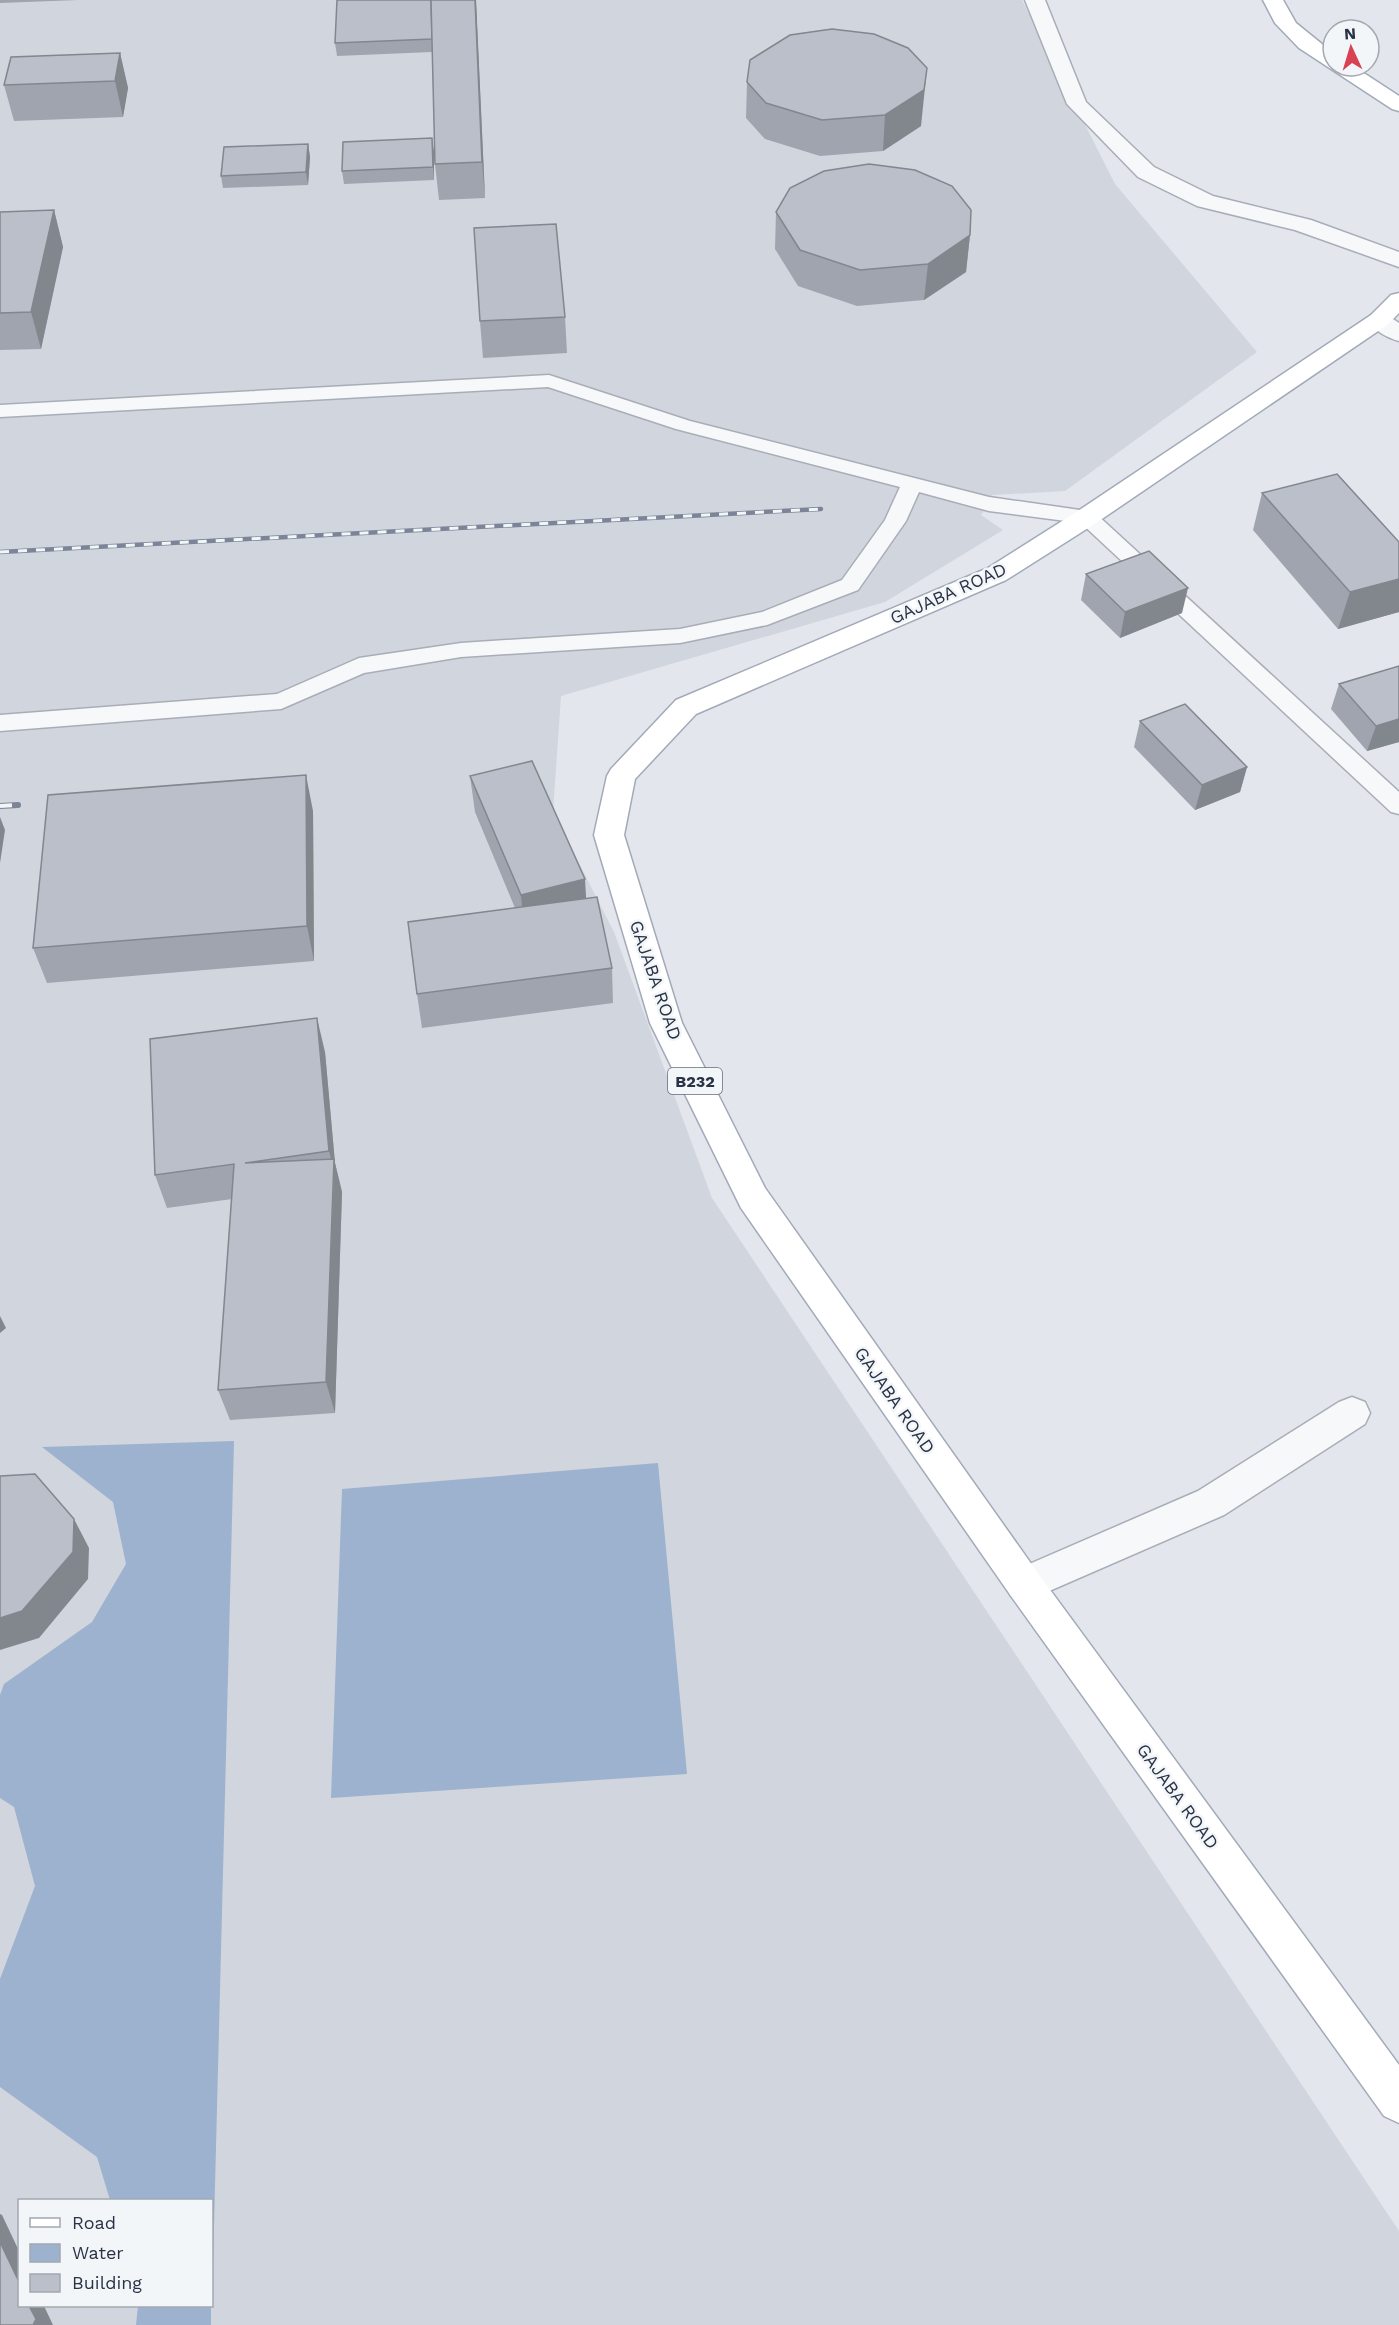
<svg xmlns="http://www.w3.org/2000/svg" width="1399" height="2325" viewBox="0 0 1399 2325" font-family="'Work Sans',sans-serif">
  <rect width="100%" height="100%" fill="#e3e6ec"/>
  <!-- built -->
  <path fill="#d1d5de" fill-rule="evenodd" d="M0,0H1022L1115,184L1257,352L1065,491L992,495L989,504L981,515L1003,530L885,602L561,696L553,812L614,932L712,1198L1399,2231V2325H0ZM20,2200H212V2306H20Z"/>
  <!-- water -->
  <g fill="#9db2ce">
    <polygon points="234,1441 212,2304 212,2200 110,2200 97,2157 0,2087 0,1979 35,1886 14,1807 0,1798 0,1695 4,1684 92,1622 126,1564 113,1502 42,1447"/>
    <polygon points="658,1463 687,1774 331,1798 342,1489"/>
    <polygon points="138,2306 211,2306 211,2325 136,2325"/>
  </g>
  <g fill="none" stroke-linecap="round" stroke-linejoin="round">
    <!-- service casing -->
    <g stroke="#a8adb7" stroke-width="3">
      <polygon id="service" points="549,375 690,421 989,497 1094,512 1399,792 1399,814 1391,812 1081,523 989,511 919,492 906,521 858,590 767,625 680,643 461,657 364,673 281,709 0,731 0,715 277,694 359,658 461,643 680,629 762,612 842,580 885,520 900,487 676,429 548,387 0,417 0,405"/>
    </g>
    <!-- minor casing -->
    <g stroke="#a8adb7" stroke-width="3">
      <g id="minor">
        <polygon points="1025,0 1045,0 1086,102 1154,167 1213,196 1311,220 1399,252 1399,267 1295,230 1197,206 1138,177 1067,104"/>
        <polygon points="1352,1397 1365,1402 1370,1413 1365,1424 1224,1515 1024,1602 1011,1596 1005,1584 1011,1572 1198,1491 1339,1402"/>
      </g>
    </g>
    <!-- tertiary casing -->
    <g stroke="#a8adb7" stroke-width="3">
      <path id="tertiary" d="M1379,313L1387,315L1399,323V341C1387,338 1374,330 1367,320L1371,315Z"/>
    </g>
    <!-- primary casing -->
    <g stroke="#a2aab9" stroke-width="3">
      <g id="primary">
        <polygon points="1263,0 1283,0 1296,23 1333,53 1333,66 1353,66 1399,96 1399,111 1392,109 1299,48 1275,23"/>
        <polygon points="1399,293 1399,313 1387,325 1096,523 1006,580 696,714 635,779 624,835 682,1023 765,1188 1037,1572 1399,2065 1399,2123 1384,2116 1011,1596 741,1208 650,1023 594,835 607,776 611,769 676,700 988,568 1078,511 1371,315 1391,295"/>
      </g>
    </g>
    <!-- service -->
    <use href="#service" fill="#f7f8fa" fill-rule="evenodd"/>
    <!-- minor -->
    <use href="#minor" fill="#f7f8fa" fill-rule="evenodd"/>
    <!-- tertiary -->
    <use href="#tertiary" fill="#f7f8fa" fill-rule="evenodd"/>
    <!-- primary -->
    <use href="#primary" fill="#fff" fill-rule="evenodd"/>
    <!-- rail-far1 casing -->
    <g stroke="#7c8597" stroke-width="4.5">
      <polyline id="rail-far1" points="0,552 821,509"/>
    </g>
    <!-- rail casing -->
    <g stroke="#7c8597" stroke-width="6">
      <polyline id="rail" points="0,806 18,805"/>
    </g>
    <!-- rail-far1 -->
    <use href="#rail-far1" stroke="#f3f6f9" stroke-width="3" stroke-dasharray="9" stroke-linecap="butt"/>
    <!-- rail -->
    <use href="#rail" stroke="#f3f6f9" stroke-width="4" stroke-dasharray="12" stroke-linecap="butt"/>
  </g>
  <!-- wall -->
  <g fill="#a0a4ae">
    <polygon points="0,0 78,0 0,3"/>
    <polygon points="476,0 485,198 439,200 435,164 432,52 337,56 335,43"/>
    <polygon points="120,53 128,88 123,117 14,121 4,85"/>
    <polygon points="750,60 921,126 883,151 820,156 765,139 746,118 747,82"/>
    <polygon points="308,144 310,157 308,185 223,188 221,176"/>
    <polygon points="434,151 434,180 344,184 342,171"/>
    <polygon points="54,210 63,247 41,349 0,350 0,212"/>
    <polygon points="776,212 970,235 966,272 924,300 857,306 798,286 775,249"/>
    <polygon points="565,317 567,353 483,358 480,321"/>
    <polygon points="1262,493 1399,542 1399,612 1338,629 1253,530"/>
    <polygon points="1086,574 1182,613 1120,638 1081,600"/>
    <polygon points="1399,666 1399,742 1367,751 1331,709 1339,684"/>
    <polygon points="1140,721 1247,767 1240,792 1195,810 1134,747"/>
    <polygon points="470,776 586,899 612,968 613,1003 422,1028 417,994 515,908 475,812"/>
    <polygon points="313,811 314,961 47,983 33,948"/>
    <polygon points="325,1052 335,1163 342,1192 335,1413 230,1420 218,1390 232,1199 167,1208 155,1175"/>
  </g>
  <!-- shaded-wall -->
  <g fill="#82868d">
    <polygon points="475,0 476,0 485,198 482,162"/>
    <polygon points="120,53 128,88 123,117 115,81"/>
    <polygon points="927,68 921,126 883,151 885,115"/>
    <polygon points="432,138 434,151 434,180 433,167"/>
    <polygon points="308,144 310,157 308,185 306,172"/>
    <polygon points="54,210 63,247 41,349 31,312"/>
    <polygon points="970,235 966,272 924,300 928,264"/>
    <polygon points="1399,579 1399,612 1338,629 1350,592"/>
    <polygon points="1188,588 1182,613 1120,638 1125,612"/>
    <polygon points="1399,719 1399,742 1367,751 1376,726"/>
    <polygon points="1247,767 1240,792 1195,810 1202,785"/>
    <polygon points="306,775 313,811 314,961 307,926"/>
    <polygon points="0,817 5,830 0,863"/>
    <polygon points="585,879 587,914 524,930 521,895"/>
    <polygon points="317,1018 325,1052 335,1163 342,1192 335,1413 326,1382 334,1171 329,1151"/>
    <polygon points="0,1316 6,1328 0,1333"/>
    <polygon points="74,1519 89,1548 88,1579 39,1638 0,1650 0,1618"/>
    <polygon points="0,2214 2,2215 20,2253 20,2284 0,2242"/>
    <polygon points="29,2306 44,2306 53,2325 33,2325"/>
  </g>
  <!-- building -->
  <g fill="#babfca" stroke="#82868d" stroke-width="1.5">
    <polygon points="337,0 431,0 432,39 335,43"/>
    <polygon points="431,0 475,0 482,162 435,164"/>
    <polygon points="832,29 874,34 908,48 927,68 924,90 885,115 822,120 766,103 747,82 750,60 790,35"/>
    <polygon points="120,53 115,81 4,85 11,57"/>
    <polygon points="432,138 433,167 342,171 343,142"/>
    <polygon points="308,144 306,172 221,176 224,147"/>
    <polygon points="869,164 915,170 952,186 971,210 970,235 928,264 860,270 800,250 776,212 790,188 824,171"/>
    <polygon points="54,210 31,312 0,313 0,212"/>
    <polygon points="556,224 565,317 480,321 474,228"/>
    <polygon points="1337,474 1399,542 1399,579 1350,592 1262,493"/>
    <polygon points="1149,551 1188,588 1125,612 1086,574"/>
    <polygon points="1399,666 1399,719 1376,726 1339,684"/>
    <polygon points="1185,704 1247,767 1202,785 1140,721"/>
    <polygon points="532,761 585,879 521,895 470,776"/>
    <polygon points="306,775 307,926 33,948 48,795"/>
    <polygon points="597,897 612,968 417,994 408,922"/>
    <polygon points="317,1018 329,1151 245,1163 334,1159 326,1382 218,1390 234,1164 155,1175 150,1039"/>
    <polygon points="35,1474 74,1519 73,1552 22,1611 0,1618 0,1476"/>
    <polygon points="0,2242 20,2284 20,2306 29,2306 36,2319 33,2325 0,2325"/>
  </g>
  <g text-anchor="middle" dominant-baseline="central" stroke-width="5" stroke-linejoin="round" paint-order="stroke">
    <!-- shield labels -->
    <rect fill="#f3f6f9" stroke="#666e7c" stroke-width="1.5" x="668" y="1068" width="54" height="26" rx="4.5"/>
    <g font-size="16" font-weight="bold" fill="#2a3346">
      <text x="695" y="1081">B232</text>
    </g>
    <!-- street labels -->
    <g font-size="18" fill="#2a3346" stroke="#f3f6f9">
      <text transform="translate(948 593) rotate(-24)">GAJABA ROAD</text>
      <text transform="translate(656 980) rotate(71)">GAJABA ROAD</text>
      <text transform="translate(895 1400) rotate(55)">GAJABA ROAD</text>
      <text transform="translate(1178 1796) rotate(54)">GAJABA ROAD</text>
    </g>
  </g>
  <!-- legend -->
  <rect x="18" y="2199" width="195" height="108" fill="#f3f6f9" stroke="#a3a8b1" stroke-width="1.5"/>
  <rect x="30" y="2218" width="30" height="9" fill="#ffffff" stroke="#a3a8b1" stroke-width="1.5"/>
  <text x="72" y="2229" font-size="18" fill="#2a3346">Road</text>
  <rect x="30" y="2244" width="30" height="18" fill="#9db2ce" stroke="#a3a8b1" stroke-width="1.5"/>
  <text x="72" y="2259" font-size="18" fill="#2a3346">Water</text>
  <rect x="30" y="2274" width="30" height="18" fill="#babfca" stroke="#a3a8b1" stroke-width="1.5"/>
  <text x="72" y="2289" font-size="18" fill="#2a3346">Building</text>
  <!-- north arrow -->
  <g transform="translate(1351 48) rotate(356)"><circle r="28" fill="#f3f6f9" stroke="#a3a8b1" stroke-width="1.5"/>
  <path d="M0-4.5L10 22L0 15L-10 22Z" fill="#d74352"/>
  <text y="-9" font-size="16" font-weight="bold" text-anchor="middle" fill="#2a3346">N</text>
  </g>
</svg>
